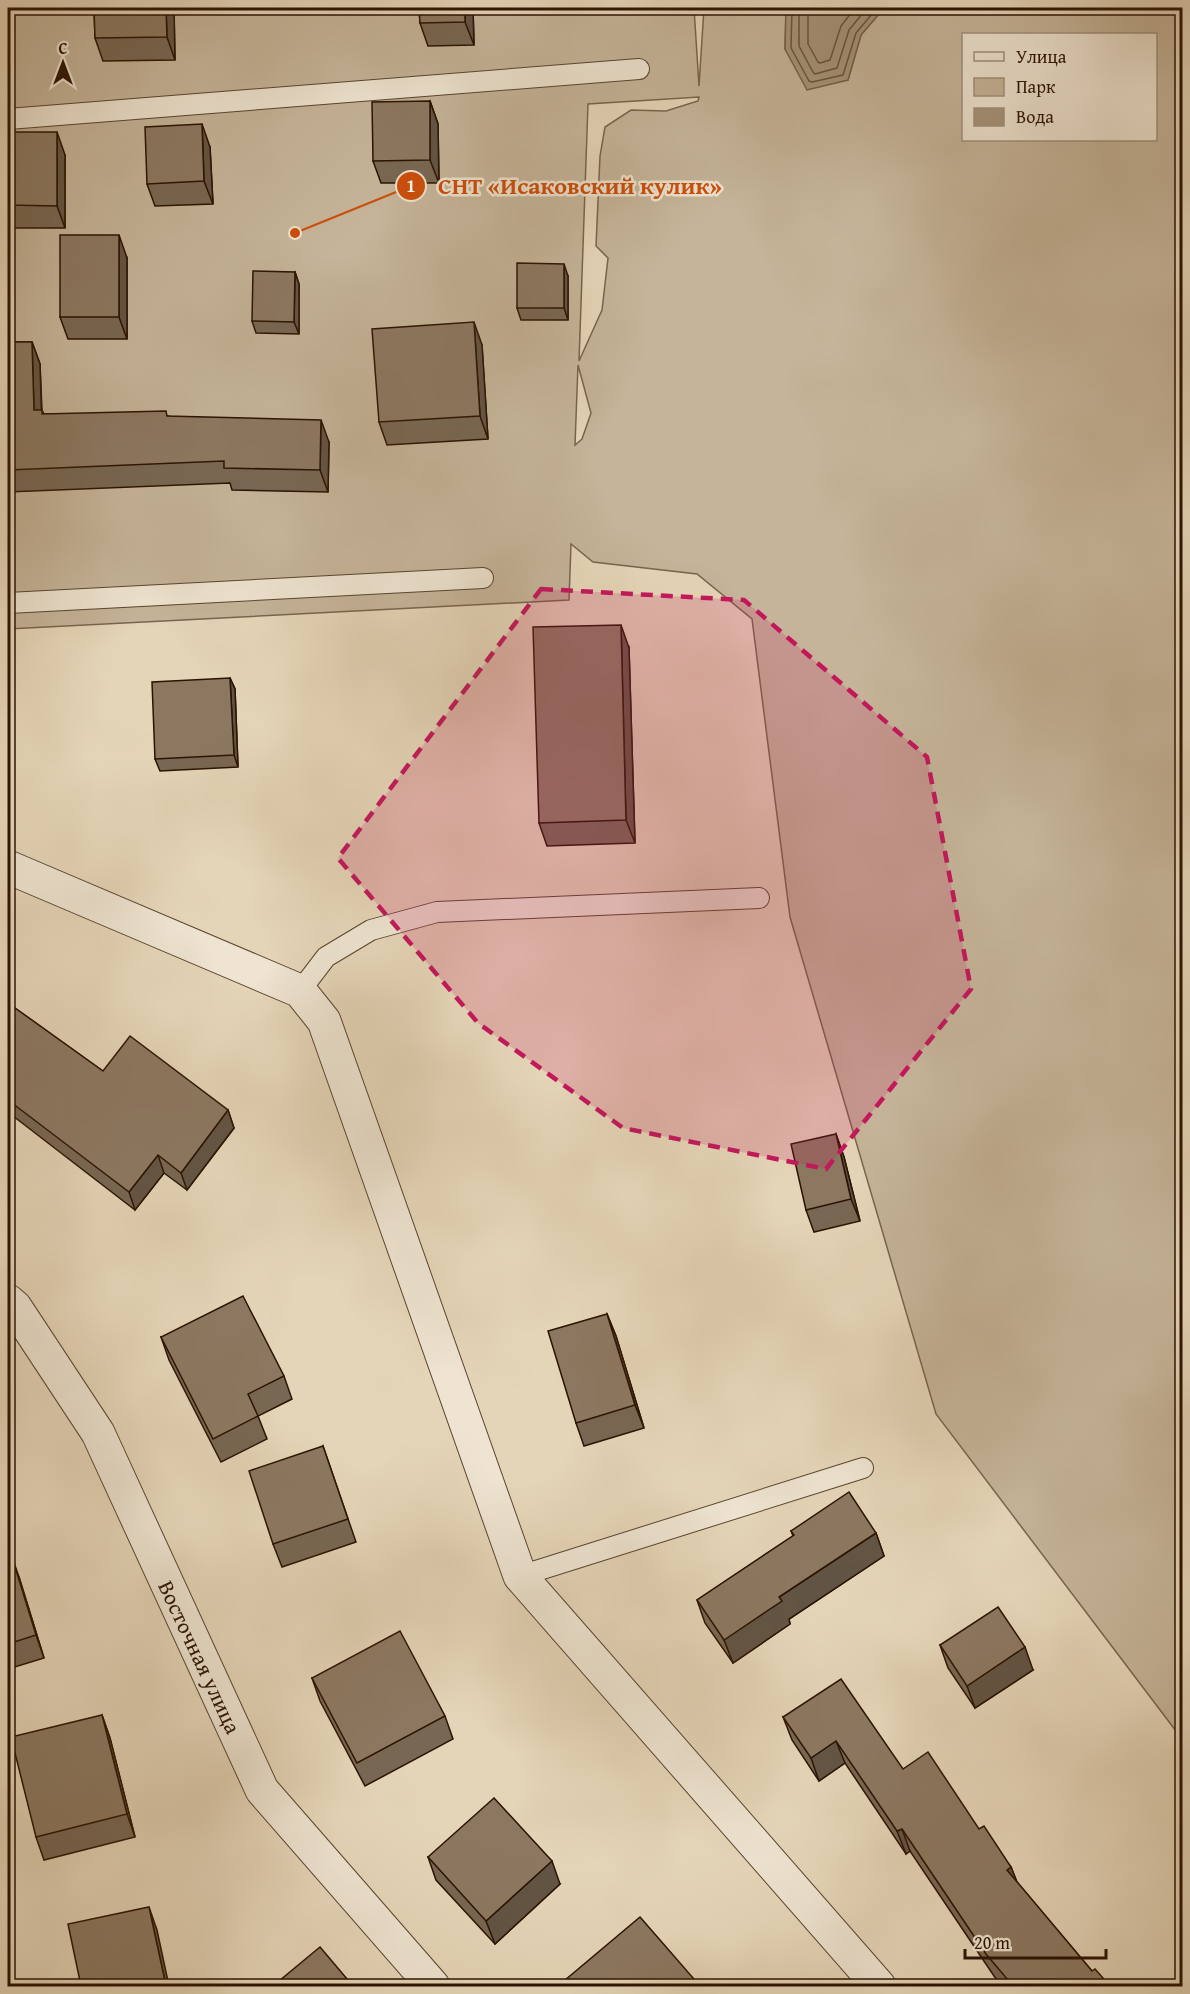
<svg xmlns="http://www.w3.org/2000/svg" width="1190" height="1994" viewBox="0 0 1190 1994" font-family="'Gentium Book Plus',serif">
  <rect width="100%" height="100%" fill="#e5d5b8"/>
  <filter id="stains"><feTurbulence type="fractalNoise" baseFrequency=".00333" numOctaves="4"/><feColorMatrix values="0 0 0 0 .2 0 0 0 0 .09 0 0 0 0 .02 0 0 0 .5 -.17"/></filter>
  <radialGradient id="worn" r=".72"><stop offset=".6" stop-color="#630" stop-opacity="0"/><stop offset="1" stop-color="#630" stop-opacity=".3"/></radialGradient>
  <!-- green -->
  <path fill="#c5b499" stroke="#78644e" stroke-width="1.5" fill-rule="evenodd" d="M8,8H694L699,86L704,8H786L785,49L848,80L861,35L884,8H1182V1739L936,1414L790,917L752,619L697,574L593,562L571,544L569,600L8,629ZM964,34H1156V140H964ZM699,97L698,101L666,111L631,110L605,127L600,156L596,246L608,258L602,310L579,361L588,104ZM578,365L591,413L582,439L575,445Z"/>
  <!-- water -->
  <polygon fill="#a6937a" stroke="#75604a" stroke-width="1.5" points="786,8 884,8 861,35 848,80 807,90 785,49"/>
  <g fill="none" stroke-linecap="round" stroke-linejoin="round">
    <!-- shore -->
    <g stroke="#68533e" stroke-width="1.5">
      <polyline points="792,8 791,48 809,81 812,82 843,75 856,33 877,8"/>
      <polyline points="799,8 799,46 813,72 815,74 837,68 849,30 867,8"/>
      <polyline points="808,8 808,44 818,62 820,63 830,60 841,26 855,8"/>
    </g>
    <!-- service casing -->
    <g stroke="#5a4430" stroke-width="22">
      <g id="service">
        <polyline points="8,119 639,69"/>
        <polyline points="8,603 483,578"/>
        <polyline points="300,991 326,957 371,930 437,912 759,898"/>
        <polyline points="520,1576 863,1468"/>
      </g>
    </g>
    <!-- minor casing -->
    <g stroke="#5a4430" stroke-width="35">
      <g id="minor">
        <polyline points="8,867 300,991 324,1021 520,1576 879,1986"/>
        <polyline points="8,1301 15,1307 98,1433 262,1790 433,1986"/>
      </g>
    </g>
    <!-- service -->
    <use href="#service" stroke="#eee4d1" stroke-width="20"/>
    <!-- minor -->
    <use href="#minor" stroke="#eee4d1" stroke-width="33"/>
  </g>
  <!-- wall -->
  <g fill="#786753" stroke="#2b1303" stroke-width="1.5">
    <polygon points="94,8 174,8 175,60 103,61 95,38"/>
    <polygon points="419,8 473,8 474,45 428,46 420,23"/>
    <polygon points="430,101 438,124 439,183 381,183 373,161"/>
    <polygon points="8,132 65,155 65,228 8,228"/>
    <polygon points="210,147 213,204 155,206 147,184"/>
    <polygon points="127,258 127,339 68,339 60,317"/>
    <polygon points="295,272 299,284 299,334 256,333 252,321"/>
    <polygon points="568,276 568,320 521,320 517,308"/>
    <polygon points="8,342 32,342 40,364 42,410 44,414 168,416 329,442 328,492 232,490 230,483 8,492"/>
    <polygon points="482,345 488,439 387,445 379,422"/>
    <polygon points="629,648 635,843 547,846 539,823"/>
    <polygon points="230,678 235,689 238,767 160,771 155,759"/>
    <polygon points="8,1003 103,1071 228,1110 234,1128 187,1190 164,1173 135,1210 13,1116 8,1123"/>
    <polygon points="836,1134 844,1157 860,1221 814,1232 806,1210"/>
    <polygon points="607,1314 616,1336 644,1428 584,1446 576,1423"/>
    <polygon points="161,1337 284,1376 292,1399 258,1416 267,1439 221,1462 169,1360"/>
    <polygon points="323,1446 356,1542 282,1567 273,1544"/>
    <polygon points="791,1531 876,1533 884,1556 789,1619 790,1624 733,1663 705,1623 697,1600 793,1536"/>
    <polygon points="8,1555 19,1577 44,1658 8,1669"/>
    <polygon points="940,1645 1033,1670 975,1708 948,1668"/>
    <polygon points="312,1678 445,1716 453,1739 365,1786 320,1701"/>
    <polygon points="102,1715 110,1738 135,1837 44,1860 36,1837"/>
    <polygon points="783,1717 903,1769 979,1829 1011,1867 1017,1882 1092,1971 1110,1986 1002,1986 994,1976 910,1851 906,1854 845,1763 819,1781 792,1740"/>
    <polygon points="428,1857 560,1884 495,1944 436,1880"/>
  </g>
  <!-- shaded-wall -->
  <g fill="#625444" stroke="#2b1303" stroke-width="1.5">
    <polygon points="166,8 174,8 175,60 167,37"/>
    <polygon points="465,8 473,8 474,45 465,22"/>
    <polygon points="430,101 438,124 439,183 430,160"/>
    <polygon points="202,124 210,147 213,204 204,181"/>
    <polygon points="57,132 65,155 65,228 57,206"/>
    <polygon points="119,235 127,258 127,339 119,317"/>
    <polygon points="564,264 568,276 568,320 564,308"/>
    <polygon points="295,272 299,284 299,334 294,322"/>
    <polygon points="474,322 482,345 488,439 480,416"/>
    <polygon points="32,342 40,364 42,432 34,410"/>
    <polygon points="321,420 329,442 328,492 320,470"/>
    <polygon points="621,625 629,648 635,843 626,820"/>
    <polygon points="230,678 235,689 238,767 234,755"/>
    <polygon points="8,1102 13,1116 8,1123"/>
    <polygon points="228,1110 234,1128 187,1190 181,1173"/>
    <polygon points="836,1134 844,1157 860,1221 851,1199"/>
    <polygon points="158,1155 164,1173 135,1210 129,1192"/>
    <polygon points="607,1314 616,1336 644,1428 635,1405"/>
    <polygon points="876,1533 884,1556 789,1619 790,1624 733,1663 724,1640 779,1597"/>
    <polygon points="11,1554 19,1577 44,1658 36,1635"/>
    <polygon points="1025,1647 1033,1670 975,1708 967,1686"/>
    <polygon points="102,1715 110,1738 135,1837 127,1814"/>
    <polygon points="836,1741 845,1763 819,1781 811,1758"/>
    <polygon points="902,1829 910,1851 906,1854 897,1831"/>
    <polygon points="552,1861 560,1884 495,1944 486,1921"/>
    <polygon points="1011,1867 1020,1890 1007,1870"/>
    <polygon points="149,1907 157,1930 169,1986 166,1986"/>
  </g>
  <!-- building -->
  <g fill="#8c7861" stroke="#2b1303" stroke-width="1.5">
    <polygon points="94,8 166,8 167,37 95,38"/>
    <polygon points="419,8 465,8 465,22 420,23"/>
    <polygon points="430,101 430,160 373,161 372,102"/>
    <polygon points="202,124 204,181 147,184 145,127"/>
    <polygon points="8,132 57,132 57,206 8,205"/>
    <rect x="60" y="235" width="59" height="82"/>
    <polygon points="517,263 564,264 564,308 517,308"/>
    <polygon points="253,271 295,272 294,322 252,321"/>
    <polygon points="474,322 480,416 379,422 372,329"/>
    <polygon points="8,342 32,342 34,410 42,410 42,414 166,411 167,416 321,420 320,470 224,468 224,461 8,470"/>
    <polygon points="621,625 626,820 539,823 533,627"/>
    <polygon points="230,678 234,755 155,759 152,682"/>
    <polygon points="8,1003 103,1071 130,1036 228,1110 181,1173 158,1155 129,1192 8,1100"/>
    <polygon points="836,1134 851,1199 806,1210 791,1144"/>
    <polygon points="243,1296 284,1376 248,1394 258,1416 213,1439 161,1337"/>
    <polygon points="607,1314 635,1405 576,1423 548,1331"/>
    <polygon points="323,1446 348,1519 273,1544 249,1471"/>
    <polygon points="849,1492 876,1533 779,1597 782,1601 724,1640 697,1600 794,1535 791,1531"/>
    <polygon points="11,1554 36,1635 8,1644 8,1555"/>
    <polygon points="998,1607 1025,1647 967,1686 940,1645"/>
    <polygon points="400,1631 445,1716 357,1763 312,1678"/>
    <polygon points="841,1679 903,1769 928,1752 979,1829 984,1826 1011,1867 1007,1870 1092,1971 1095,1969 1110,1986 1019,1986 1016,1983 1013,1986 986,1954 902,1829 897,1831 836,1741 811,1758 783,1717"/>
    <polygon points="102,1715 127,1814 36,1837 11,1737"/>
    <polygon points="494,1798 552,1861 486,1921 428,1857"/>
    <polygon points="149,1907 166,1986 81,1986 68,1924"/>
    <polygon points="640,1917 700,1986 558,1986"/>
    <polygon points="320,1947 353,1986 273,1986"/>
  </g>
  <!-- marked area -->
  <path fill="#c2185b" fill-opacity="0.2" stroke="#c2185b" stroke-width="4.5" stroke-dasharray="12 8" stroke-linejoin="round" d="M541,589L744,600L927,757L971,989L826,1169L623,1128L478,1023L338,858Z"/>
  <g text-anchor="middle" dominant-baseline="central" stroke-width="5" stroke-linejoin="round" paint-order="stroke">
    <!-- street labels -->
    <g font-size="22" fill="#2b1303" stroke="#eee4d1">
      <text transform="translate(200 1657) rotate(65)">Восточная улица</text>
    </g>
  </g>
  <!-- callouts -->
  <path fill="none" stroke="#cc4e0b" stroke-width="2" d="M295 233L411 186"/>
  <g fill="#cc4e0b" stroke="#eee4d1" stroke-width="2">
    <circle cx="295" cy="233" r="6"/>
    <circle cx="411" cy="186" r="15"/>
  </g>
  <g font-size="18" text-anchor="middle" font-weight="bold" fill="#fff">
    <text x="411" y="192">1</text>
  </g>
  <g font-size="24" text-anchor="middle" font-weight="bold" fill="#cc4e0b" stroke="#eee4d1" stroke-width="5" stroke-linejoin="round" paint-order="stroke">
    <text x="580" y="194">СНТ «Исаковский кулик»</text>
  </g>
  <!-- margin -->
  <rect width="1190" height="1994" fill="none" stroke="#e5d5b8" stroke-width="30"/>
  <rect x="9" y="9" width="1172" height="1976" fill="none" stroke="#2b1303" stroke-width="3"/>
  <rect x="15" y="15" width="1160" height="1964" fill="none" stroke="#2b1303" stroke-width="1.5"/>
  <!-- legend -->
  <rect x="962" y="33" width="195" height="108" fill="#eee4d1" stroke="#a0907f" stroke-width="1.5"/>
  <rect x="974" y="52" width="30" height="9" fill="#eee4d1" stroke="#a0907f" stroke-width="1.5"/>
  <text x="1016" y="63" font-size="18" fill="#2b1303">Улица</text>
  <rect x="974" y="78" width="30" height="18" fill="#c5b499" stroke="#a0907f" stroke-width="1.5"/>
  <text x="1016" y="93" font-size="18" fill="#2b1303">Парк</text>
  <rect x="974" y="108" width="30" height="18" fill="#a6937a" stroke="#a0907f" stroke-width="1.5"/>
  <text x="1016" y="123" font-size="18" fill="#2b1303">Вода</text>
  <!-- north arrow -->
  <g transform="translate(63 63)" stroke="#eee4d1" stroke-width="4.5" paint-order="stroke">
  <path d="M0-4.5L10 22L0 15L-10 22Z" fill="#2b1303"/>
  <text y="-9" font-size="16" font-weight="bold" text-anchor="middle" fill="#2b1303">С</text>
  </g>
  <!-- scale -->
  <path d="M965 1949v9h141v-9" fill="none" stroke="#2b1303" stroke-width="3"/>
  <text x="974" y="1949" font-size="18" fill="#2b1303" stroke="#eee4d1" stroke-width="4.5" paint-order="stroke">20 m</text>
  <rect width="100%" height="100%" filter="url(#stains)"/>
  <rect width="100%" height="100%" fill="url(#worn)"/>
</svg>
